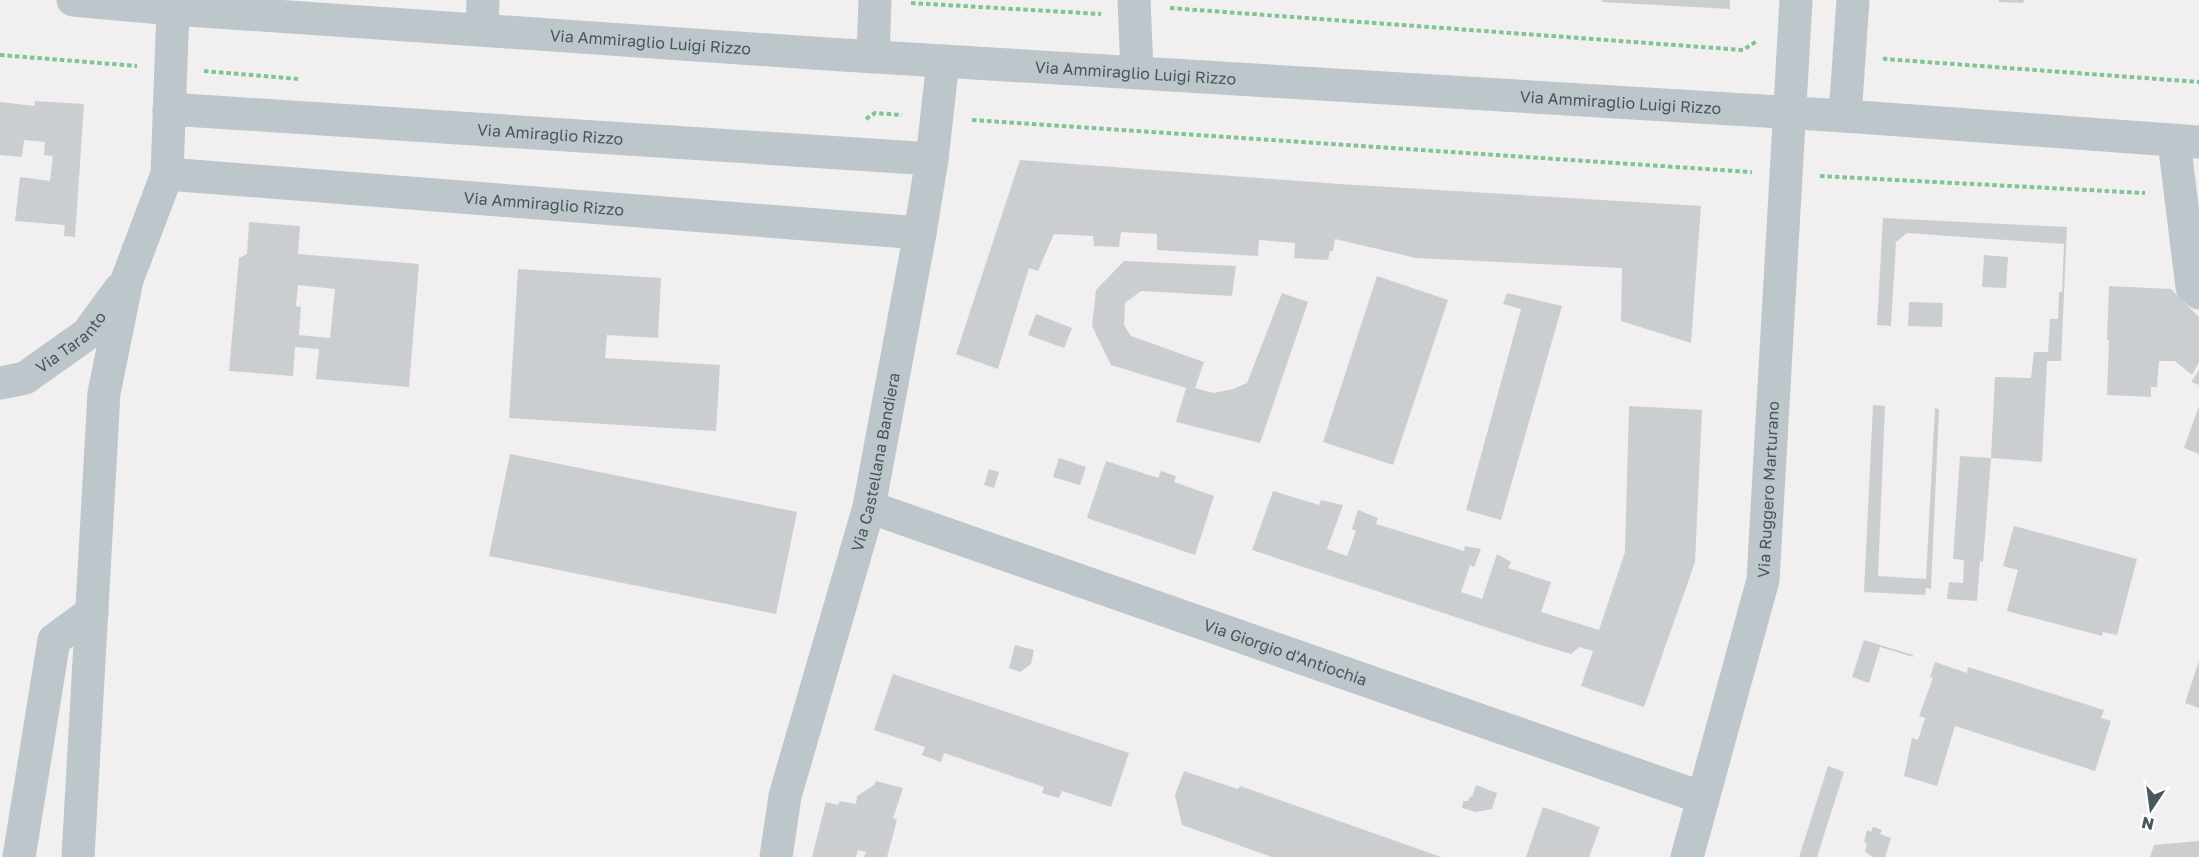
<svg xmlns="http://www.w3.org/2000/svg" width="2199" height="857" viewBox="0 0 2199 857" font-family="'Golos Text',sans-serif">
  <rect width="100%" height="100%" fill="#f2eff0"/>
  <!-- building -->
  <g fill="#caced0" fill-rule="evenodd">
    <polygon points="1602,0 1730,0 1730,9 1602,2"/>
    <polygon points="1999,0 2024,0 2023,3 1999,2"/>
    <polygon points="35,101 84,104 75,237 64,236 65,225 15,221 20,177 50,181 53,156 44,155 45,142 24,140 22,157 0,155 0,102 35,106"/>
    <polygon points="1020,160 1339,184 1701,206 1691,343 1621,321 1622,268 1416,258 1335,239 1333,251 1330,251 1328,260 1294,258 1295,243 1259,240 1258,256 1157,250 1157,234 1121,232 1119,247 1094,246 1093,236 1054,234 1038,271 1029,268 998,369 956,354"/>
    <polygon points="1883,218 2067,227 2061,361 2047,361 2042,462 1991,458 1983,562 1980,561 1977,601 1947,599 1949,582 1963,583 1964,560 1953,559 1960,456 1991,458 1995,377 2031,378 2034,352 2048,352 2050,319 2058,319 2059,292 2062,292 2064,244 1907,233 1896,242 1891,326 1877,325"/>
    <path d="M249,222L300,226L298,254L419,264L409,387L316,379L319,349L295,347L293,376L229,371L239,258L247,254ZM298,285L335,289L330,338L299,335L301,307L296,306Z"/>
    <polygon points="1984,255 2008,257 2006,288 1982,287"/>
    <polygon points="1124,261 1236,266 1232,296 1141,291 1125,303 1124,325 1131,336 1204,362 1195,388 1214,393 1233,389 1247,383 1282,293 1308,302 1260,443 1176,422 1186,388 1111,365 1092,326 1096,290"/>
    <polygon points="518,269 661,278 658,338 607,335 605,358 720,365 716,431 509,418"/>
    <polygon points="1377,276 1448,300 1393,465 1323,442"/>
    <polygon points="2109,286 2171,289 2199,317 2199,362 2192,375 2175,361 2159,361 2157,387 2151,387 2151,397 2107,395 2109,340 2107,340"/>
    <polygon points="1507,293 1562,306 1501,520 1466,510 1521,309 1503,304"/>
    <polygon points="1909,302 1943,303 1942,327 1908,326"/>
    <polygon points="1036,314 1072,328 1064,348 1028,335"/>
    <polygon points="2199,370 2199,385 2191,382"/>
    <polygon points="1873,405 1885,406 1878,576 1926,579 1935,408 1939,409 1931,589 1926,588 1925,595 1864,592"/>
    <polygon points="1629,406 1702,410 1695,562 1644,707 1581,686 1593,651 1579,647 1571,654 1531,642 1252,550 1273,491 1319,505 1321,500 1343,505 1327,549 1347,556 1356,531 1352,529 1358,510 1378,518 1376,524 1464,551 1465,546 1481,549 1474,567 1470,565 1461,592 1482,599 1497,554 1511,562 1508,568 1551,582 1541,612 1599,630 1625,552"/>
    <polygon points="2199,406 2199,454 2184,448"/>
    <polygon points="510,454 797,512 776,614 489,556"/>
    <polygon points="1059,458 1086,467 1080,485 1053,477"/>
    <polygon points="1106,461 1158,478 1161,471 1176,476 1174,482 1214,496 1195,555 1087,518"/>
    <polygon points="989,469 999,472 994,488 984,485"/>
    <polygon points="2014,526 2137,559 2117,635 2103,632 2102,636 2007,611 2018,570 2003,566"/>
    <polygon points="1864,640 1913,655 1913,657 1880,647 1869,683 1852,677"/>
    <polygon points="1015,645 1034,650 1031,664 1020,672 1009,668"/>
    <polygon points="2199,661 2199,708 2185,703"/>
    <polygon points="1935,662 1967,673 1968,667 2104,710 2101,718 2111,721 2095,771 1955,726 1937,786 1904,776 1912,738 1918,740 1925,718 1919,716 1933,678 1930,677"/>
    <polygon points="893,674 1129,753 1111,807 1062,791 1059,798 1042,793 1044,787 944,753 941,762 922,755 925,747 874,730"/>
    <polygon points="1828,766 1844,772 1817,857 1799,857"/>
    <polygon points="1184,771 1238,789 1240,786 1441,857 1272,857 1182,825 1175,795"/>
    <polygon points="876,781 903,788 893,818 897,820 887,857 864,857 866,852 858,850 856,857 812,857 826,802 838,805 840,801 856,804 857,796 874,785"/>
    <polygon points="1476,785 1497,793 1492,809 1476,812 1462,808 1463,801 1468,801 1470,796 1472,797"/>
    <polygon points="1543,807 1600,827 1589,857 1526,857"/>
    <polygon points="1873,827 1882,830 1880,834 1891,838 1885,857 1873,857 1865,852 1867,844 1864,842 1867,830 1871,832"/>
    <polygon points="2199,841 2199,857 2150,857 2154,845"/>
  </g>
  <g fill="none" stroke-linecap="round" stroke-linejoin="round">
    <!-- path -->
    <g stroke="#7ec593" stroke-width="4" stroke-dasharray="4.5 3" stroke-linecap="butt">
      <polyline points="911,3 1101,14"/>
      <polyline points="1170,8 1743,50 1757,41"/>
      <polyline points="0,55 137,66"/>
      <polyline points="1884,57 1885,59 2199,82"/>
      <polyline points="204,71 298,79"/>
      <polyline points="866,119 875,113 902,115"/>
      <polyline points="972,120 1752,172"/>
      <polyline points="1820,176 2145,193"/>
    </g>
    <!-- street -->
    <g stroke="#bcc6cb" stroke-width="33">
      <path id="s1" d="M73,0L173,9L827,54L1845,116L2199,142"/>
      <polyline points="1134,0 1137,71"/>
      <polyline points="482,29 483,0"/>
      <polyline points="873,56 875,0"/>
      <path id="s2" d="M169,109L932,159"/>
      <polyline points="1845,116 1853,0"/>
      <polyline points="2174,141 2192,287 2199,293"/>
      <path id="s3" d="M167,174L920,233"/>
      <path id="s4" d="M0,383L25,378L87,334L120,289"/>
      <path id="s5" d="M869,507L1703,798"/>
      <polyline points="19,857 54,640 92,612"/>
      <polyline points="78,857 104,393 127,280 167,174 173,9"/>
      <path id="s6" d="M776,857L785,796L869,507L920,233L932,159L943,61"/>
      <path id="s7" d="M1687,857L1763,580L1796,0"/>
    </g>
  </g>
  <g text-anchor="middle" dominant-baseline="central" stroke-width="6" stroke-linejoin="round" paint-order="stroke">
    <!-- street labels -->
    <g font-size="16" fill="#49565b" stroke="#fff">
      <text stroke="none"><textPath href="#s1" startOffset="579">Via Ammiraglio Luigi Rizzo</textPath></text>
      <text stroke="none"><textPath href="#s1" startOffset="1065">Via Ammiraglio Luigi Rizzo</textPath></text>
      <text stroke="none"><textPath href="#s1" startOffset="1551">Via Ammiraglio Luigi Rizzo</textPath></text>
      <text stroke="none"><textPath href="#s2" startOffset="382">Via Amiraglio Rizzo</textPath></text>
      <text stroke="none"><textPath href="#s3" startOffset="378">Via Ammiraglio Rizzo</textPath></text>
      <text stroke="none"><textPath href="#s4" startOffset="84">Via Taranto</textPath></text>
      <text stroke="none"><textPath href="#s6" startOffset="408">Via Castellana Bandiera</textPath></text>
      <text stroke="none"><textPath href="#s7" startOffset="378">Via Ruggero Marturano</textPath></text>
      <text stroke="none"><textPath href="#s5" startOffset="441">Via Giorgio d'Antiochia</textPath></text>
    </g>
  </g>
  <!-- north arrow -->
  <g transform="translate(2151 809) rotate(193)" stroke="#ffffff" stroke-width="4.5" paint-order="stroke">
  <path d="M0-4.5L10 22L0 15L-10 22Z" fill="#49565b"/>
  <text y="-9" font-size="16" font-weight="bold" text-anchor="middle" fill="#49565b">N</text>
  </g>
</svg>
